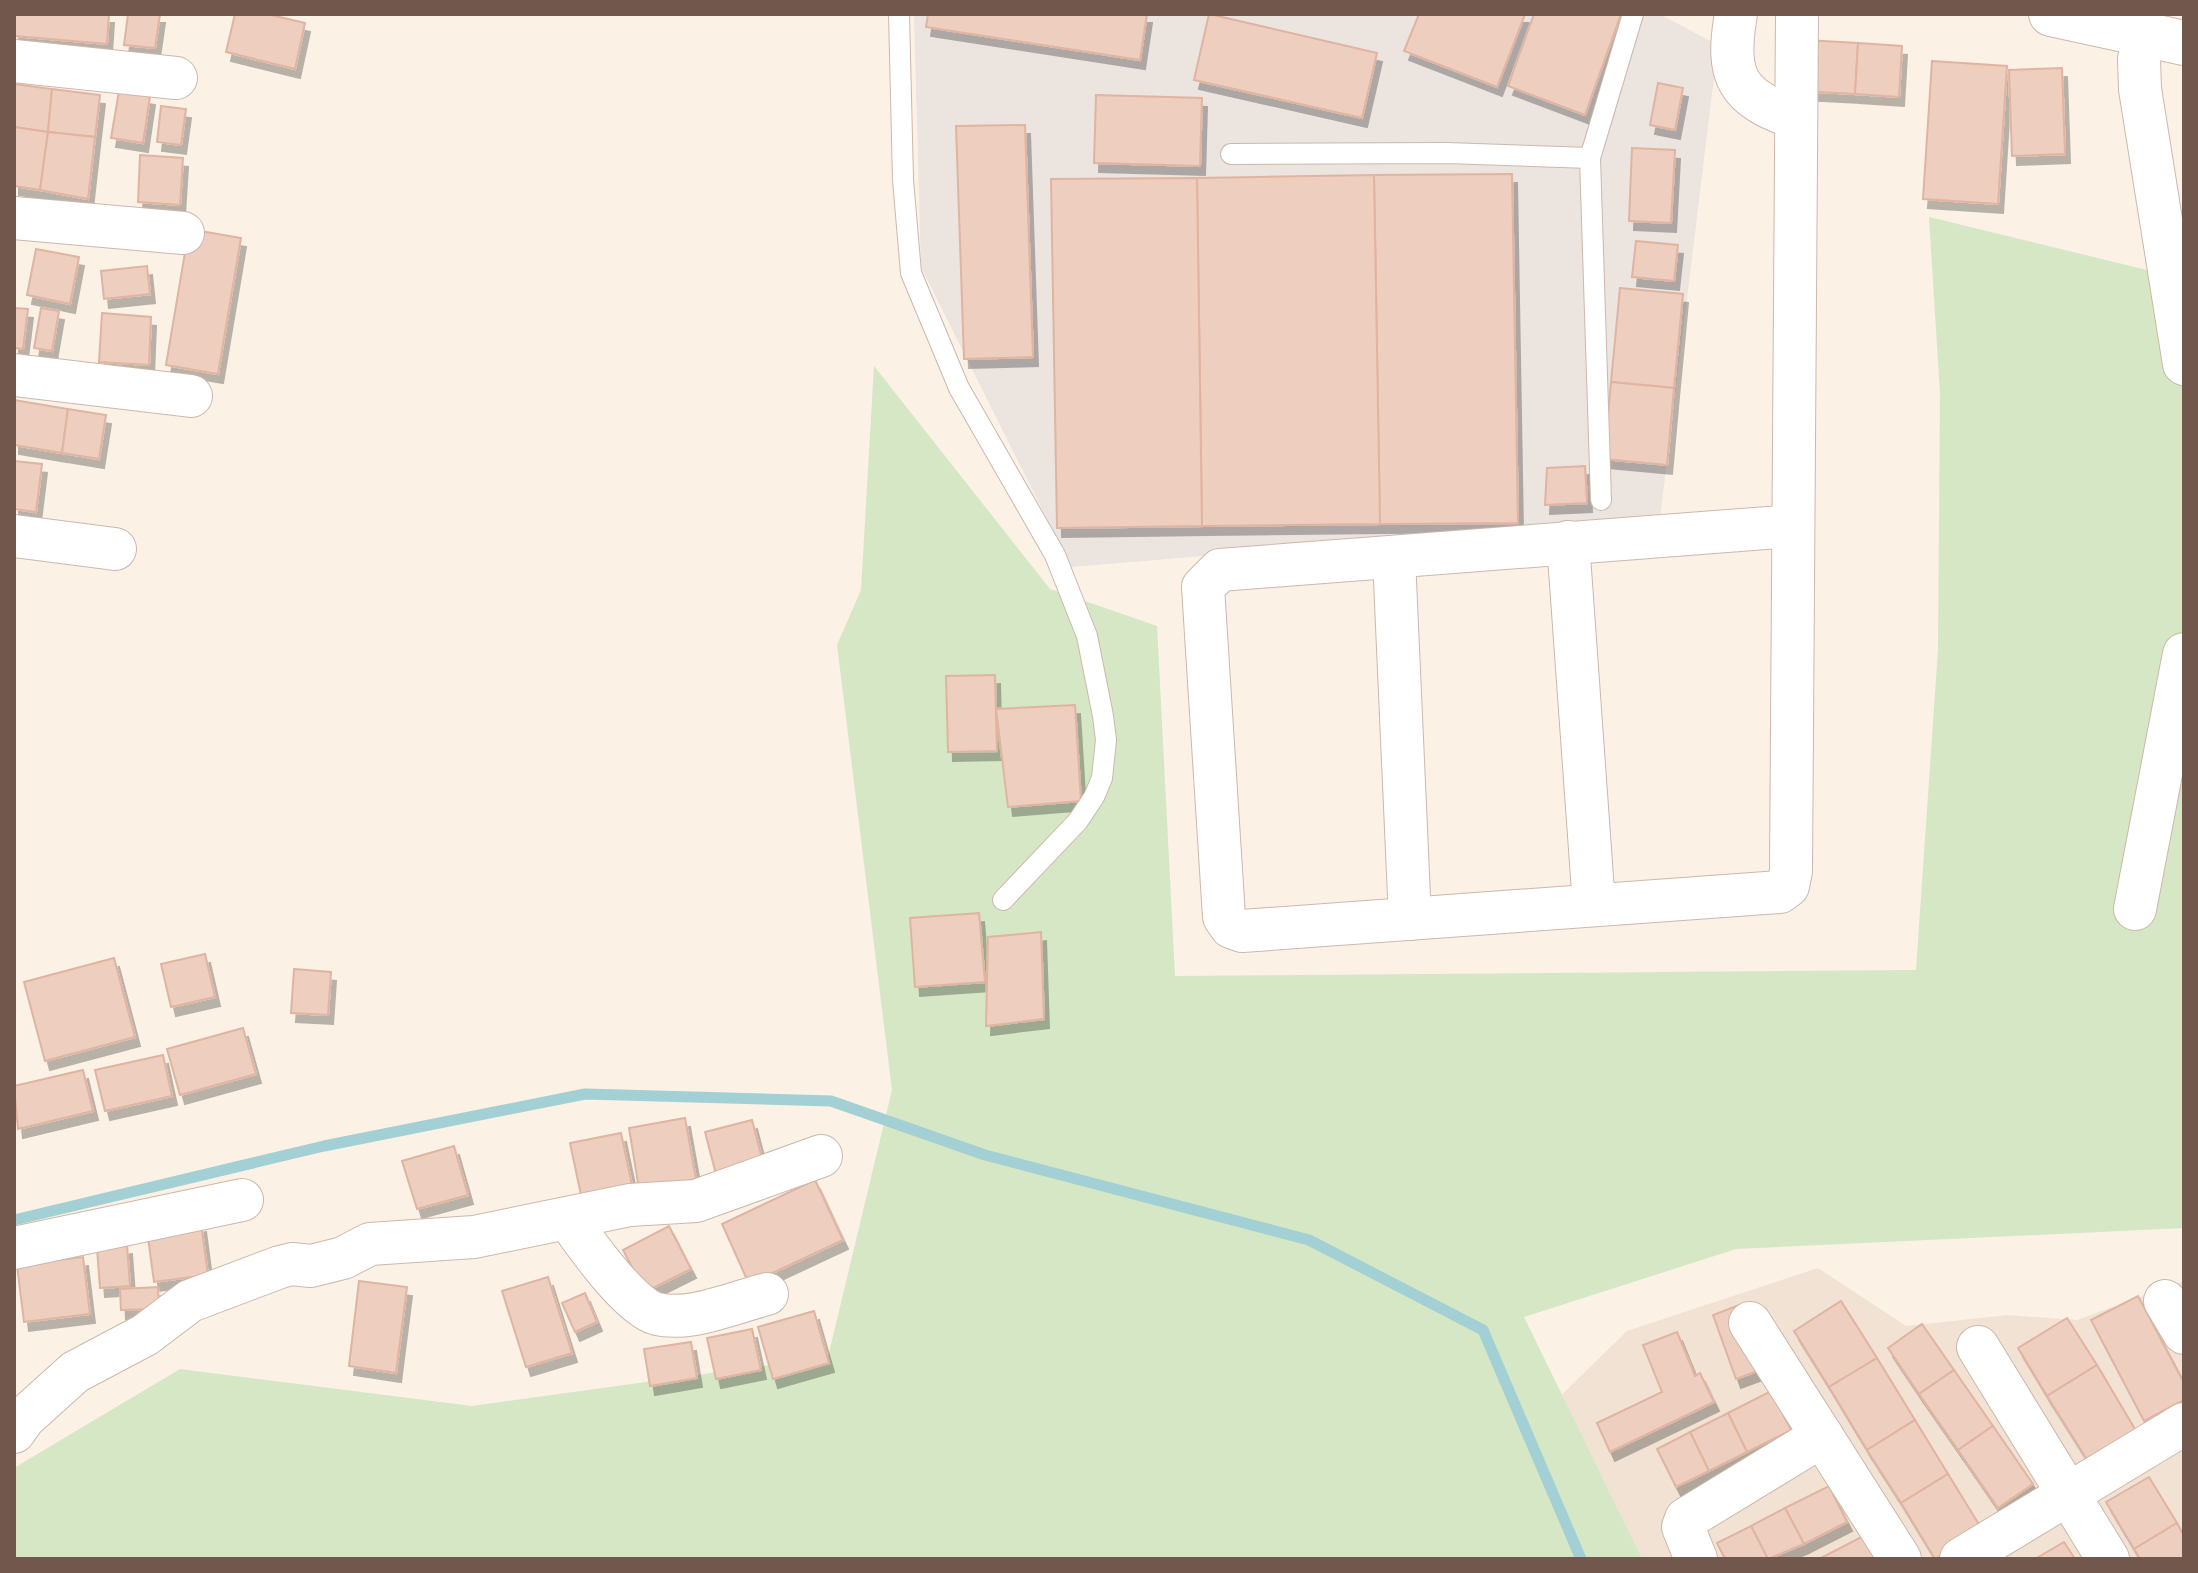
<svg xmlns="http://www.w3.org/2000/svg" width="2198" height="1573" viewBox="0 0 2198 1573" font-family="'PT Sans Narrow',sans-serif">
  <defs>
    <filter id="shadow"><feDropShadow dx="5" dy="9" stdDeviation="0" flood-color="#0004"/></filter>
  </defs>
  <rect width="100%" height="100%" fill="#fbf1e5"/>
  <!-- residential -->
  <polygon fill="#f2e2d4" points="1818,1268 1906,1326 2008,1315 2077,1320 2184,1281 2184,1559 1624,1559 1550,1406 1627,1331"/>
  <!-- industrial -->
  <polygon fill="#ebe4df" points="914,14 1659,14 1718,45 1660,518 1071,567 921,267"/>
  <!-- green -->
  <polygon fill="#d5e7c4" points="1929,217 2184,279 2184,1228 1736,1249 1524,1317 1642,1559 14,1559 14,1468 180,1369 472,1406 828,1357 892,1090 837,645 861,590 874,366 1050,589 1157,626 1175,976 1916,970 1938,650 1940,393"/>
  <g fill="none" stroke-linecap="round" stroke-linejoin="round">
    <!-- stream -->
    <polyline stroke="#a2d0d4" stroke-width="11" points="14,1220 324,1146 585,1094 831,1101 985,1155 1309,1240 1483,1330 1581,1559"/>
  </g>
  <!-- building -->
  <g fill="#eecebe" stroke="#e0b4a0" stroke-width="2" filter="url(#shadow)">
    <polygon points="14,14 109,14 107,44 14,36"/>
    <polygon points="128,14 160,14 155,48 124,45"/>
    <polygon points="235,14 267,14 305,23 295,69 226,52"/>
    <polygon points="928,14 1147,14 1140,60 926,27"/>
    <polygon points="1209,14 1377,53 1362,118 1194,80"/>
    <polygon points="1419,14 1525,14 1497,87 1404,51"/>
    <polygon points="1534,14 1621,14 1585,115 1508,86"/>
    <polygon points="1804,40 1858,43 1855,94 1800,91"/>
    <polygon points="1858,43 1902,46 1899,97 1855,94"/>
    <polygon points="1932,61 2007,66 1998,204 1923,199"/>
    <polygon points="2062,68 2065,154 2012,156 2009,70"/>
    <polygon points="1658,83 1683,88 1675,130 1650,125"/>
    <polygon points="14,84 52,89 48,132 14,127"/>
    <polygon points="52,89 100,95 95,137 48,132"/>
    <polygon points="119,91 150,96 143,143 111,138"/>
    <polygon points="1096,95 1202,98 1200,166 1094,163"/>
    <polygon points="161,106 186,109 181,145 157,142"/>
    <polygon points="1025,125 1033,357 964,359 956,126"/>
    <polygon points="14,127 48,132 40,190 14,186"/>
    <polygon points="48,132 95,137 88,199 40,190"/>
    <polygon points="1632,148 1675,150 1671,223 1629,221"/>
    <polygon points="140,155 183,158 180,205 138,202"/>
    <polygon points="1512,174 1518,523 1380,524 1374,175"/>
    <polygon points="1374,175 1380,524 1202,526 1197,178"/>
    <polygon points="1197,178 1202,526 1057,528 1051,179"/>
    <polygon points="189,229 241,238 218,374 166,365"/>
    <polygon points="1636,241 1678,245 1674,281 1632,277"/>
    <polygon points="36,249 79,257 70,304 27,295"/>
    <polygon points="147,266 150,294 104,299 101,271"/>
    <polygon points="1620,288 1683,294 1674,388 1611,382"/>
    <polygon points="14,308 28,309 23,349 14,348"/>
    <polygon points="41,308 59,311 52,351 34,348"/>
    <polygon points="102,313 151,317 149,365 99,362"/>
    <polygon points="1611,382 1674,388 1667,465 1604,459"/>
    <polygon points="14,400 68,409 62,453 14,445"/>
    <polygon points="68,409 106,415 99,459 62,453"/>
    <polygon points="14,461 42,464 36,512 14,509"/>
    <polygon points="1585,466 1587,503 1545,505 1547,468"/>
    <polygon points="995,675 997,751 948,752 946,676"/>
    <polygon points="1075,705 1081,801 1008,807 996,709"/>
    <polygon points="979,913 985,982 915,987 910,918"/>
    <polygon points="1041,932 1044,1019 986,1026 988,937"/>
    <polygon points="205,954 215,997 171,1007 161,964"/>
    <polygon points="114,958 135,1037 45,1061 24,982"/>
    <polygon points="294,969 331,972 328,1015 291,1013"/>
    <polygon points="243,1028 256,1074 180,1095 167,1049"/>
    <polygon points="163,1055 172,1096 105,1111 95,1070"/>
    <polygon points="83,1070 93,1111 18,1129 14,1086"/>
    <polygon points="685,1118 696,1179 639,1189 629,1128"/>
    <polygon points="752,1120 764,1166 717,1178 705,1132"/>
    <polygon points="621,1133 632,1185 581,1195 570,1143"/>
    <polygon points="454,1146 468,1195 417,1209 402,1161"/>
    <polygon points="815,1180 843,1240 749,1284 722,1224"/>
    <polygon points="201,1223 208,1275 154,1282 147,1230"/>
    <polygon points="669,1226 691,1269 645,1292 623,1250"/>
    <polygon points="127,1245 130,1286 100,1288 97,1248"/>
    <polygon points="83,1257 90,1314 24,1322 17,1265"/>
    <polygon points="548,1277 572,1353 526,1367 502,1291"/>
    <polygon points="359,1281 407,1287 396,1373 349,1366"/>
    <polygon points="158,1287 159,1309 121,1310 120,1289"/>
    <polygon points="585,1293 597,1322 575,1332 562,1303"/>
    <polygon points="2138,1296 2184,1383 2184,1400 2144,1421 2091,1320"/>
    <polygon points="1841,1301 1877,1358 1829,1387 1794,1331"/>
    <polygon points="1739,1305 1763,1369 1736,1379 1713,1315"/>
    <polygon points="814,1311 829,1363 773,1379 758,1327"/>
    <polygon points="2067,1318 2097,1365 2047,1396 2018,1348"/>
    <polygon points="1922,1324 1954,1370 1919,1394 1888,1348"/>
    <polygon points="752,1329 761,1370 716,1379 707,1338"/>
    <polygon points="1677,1332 1695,1376 1700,1373 1714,1402 1610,1452 1597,1423 1662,1392 1643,1345"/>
    <polygon points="691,1342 697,1378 650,1386 644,1349"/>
    <polygon points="1877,1358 1915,1420 1867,1450 1829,1387"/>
    <polygon points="2097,1365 2139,1436 2091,1466 2047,1396"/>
    <polygon points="1954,1370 1993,1426 1958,1450 1919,1394"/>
    <polygon points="1771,1391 1791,1430 1747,1452 1728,1413"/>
    <polygon points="1728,1413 1747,1452 1709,1471 1690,1432"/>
    <polygon points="1915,1420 1948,1474 1901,1503 1867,1450"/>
    <polygon points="1993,1426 2033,1484 1998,1508 1958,1450"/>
    <polygon points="1690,1432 1709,1471 1676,1487 1657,1449"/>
    <polygon points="1948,1474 1983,1531 1935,1559 1901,1503"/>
    <polygon points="2149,1477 2177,1523 2134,1549 2106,1502"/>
    <polygon points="1829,1486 1847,1522 1804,1544 1785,1508"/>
    <polygon points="1785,1508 1804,1544 1768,1559 1751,1526"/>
    <polygon points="2177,1523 2184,1536 2184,1559 2140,1559 2134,1549"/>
    <polygon points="1751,1526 1768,1559 1725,1559 1717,1543"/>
    <polygon points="1869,1533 1883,1559 1819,1559"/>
    <polygon points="2064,1542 2075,1559 2035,1559"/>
  </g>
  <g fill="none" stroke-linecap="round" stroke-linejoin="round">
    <!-- service casing -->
    <g stroke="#ccb8ac" stroke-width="22">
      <g id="service">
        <polyline points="899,14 903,180 911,273 959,388 1055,555 1087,636 1103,716 1106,740 1102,778 1094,797 1078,821 1003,900"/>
        <polyline points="1231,154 1447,153 1590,158"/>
        <polyline points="1601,500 1590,158 1633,14"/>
      </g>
    </g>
    <!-- minor casing -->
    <g stroke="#ccb8ac" stroke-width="44">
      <g id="minor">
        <path d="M1736,14C1725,76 1736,98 1796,118"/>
        <polyline points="2146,33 2139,59 2140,89 2184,364"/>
        <polyline points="14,61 176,78"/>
        <polyline points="14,218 183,233"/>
        <polyline points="14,375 191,396"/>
        <polyline points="1793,526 1220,570 1203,587 1224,917 1231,927 1242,931 1780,892 1788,886 1791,871 1797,14"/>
        <polyline points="14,536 115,549"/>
        <polyline points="1568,542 1594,905"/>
        <polyline points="1394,558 1410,919"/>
        <polyline points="2135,909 2184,654"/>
        <path d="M569,1220C585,1243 630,1307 657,1314C691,1322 735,1302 767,1294"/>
        <polyline points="14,1248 242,1200"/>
        <polyline points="2165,1301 2184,1333"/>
        <polyline points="1750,1323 1900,1559"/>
        <polyline points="1978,1347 2108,1559"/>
        <polyline points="14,1432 24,1418 75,1372 145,1335 190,1301 280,1267 292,1264 311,1266 343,1258 370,1244 474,1237 630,1205 696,1201 821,1156"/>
        <polyline points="1696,1559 1683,1527 1686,1519 1822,1436"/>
        <polyline points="1961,1559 2184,1424"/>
      </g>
    </g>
    <!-- tertiary casing -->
    <g stroke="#ccb8ac" stroke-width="46">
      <polyline id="tertiary" points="2051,14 2184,43"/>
    </g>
    <!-- service -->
    <use href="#service" stroke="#fff" stroke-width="20"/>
    <!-- minor -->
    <use href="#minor" stroke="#fff" stroke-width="42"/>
    <!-- tertiary -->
    <use href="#tertiary" stroke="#fff" stroke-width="44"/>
  </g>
  <!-- border -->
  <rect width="2198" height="1573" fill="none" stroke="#72574c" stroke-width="32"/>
</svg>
